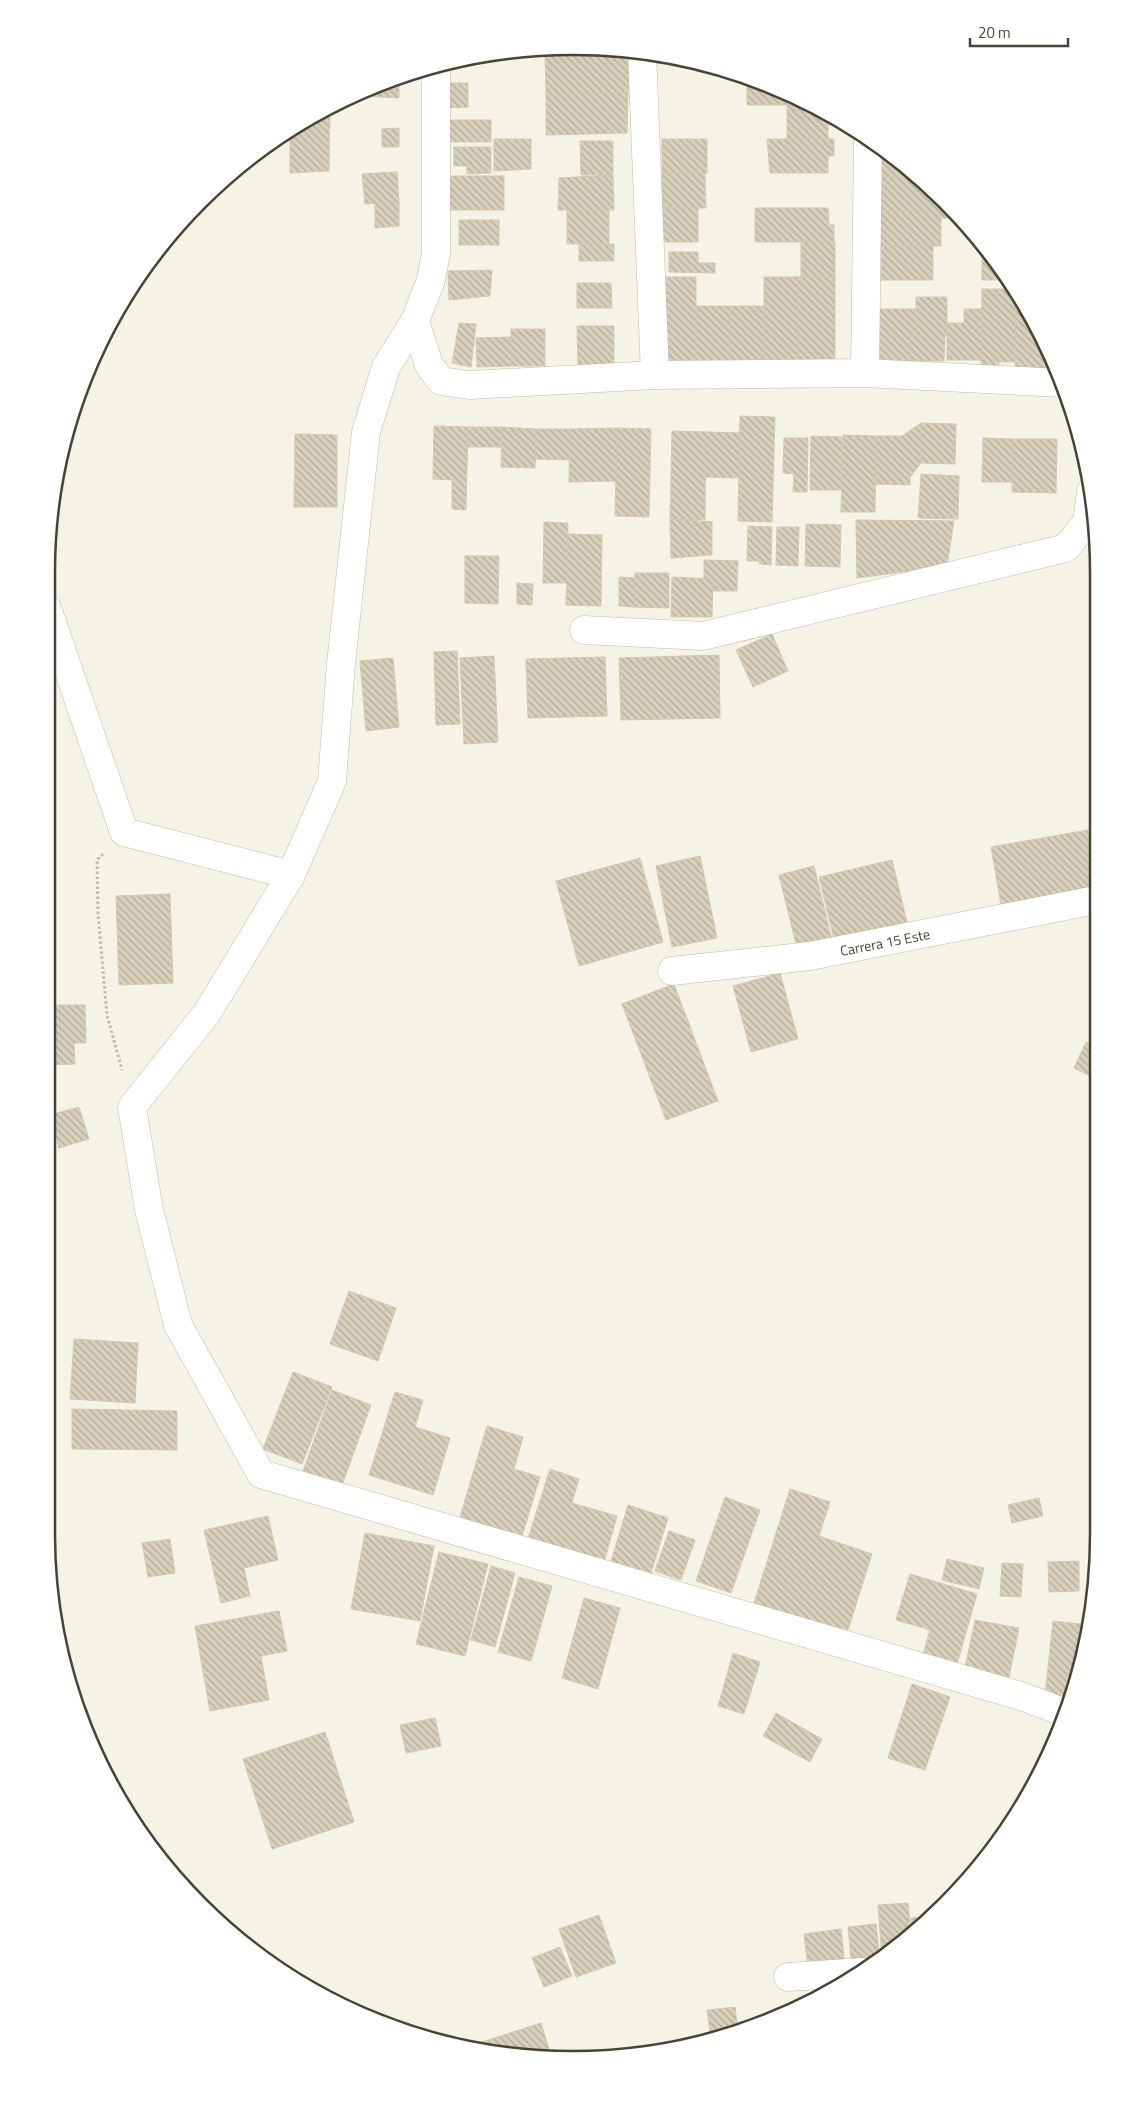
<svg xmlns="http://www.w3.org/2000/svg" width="1145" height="2106" viewBox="0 0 1145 2106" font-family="'Titillium Web',sans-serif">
  <defs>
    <pattern id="building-back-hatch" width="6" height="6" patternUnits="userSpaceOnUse" patternTransform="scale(1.25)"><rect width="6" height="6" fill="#d8d0bb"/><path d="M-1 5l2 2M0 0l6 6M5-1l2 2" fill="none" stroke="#b1aa99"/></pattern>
  </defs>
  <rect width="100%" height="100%" fill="#f5f2e6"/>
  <!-- building -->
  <g fill="url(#building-back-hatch)" stroke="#d3caad">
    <polygon points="545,51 632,51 628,92 546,95"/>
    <polygon points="747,77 809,105 747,105"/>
    <polygon points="399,78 399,98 364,96 364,91"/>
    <polygon points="444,83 468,83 468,107 444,108"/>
    <polygon points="363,92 363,100 342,100"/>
    <polygon points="628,92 627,133 546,135 546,95"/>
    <polygon points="787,105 809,105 834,116 834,122 828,122 828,139 787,139"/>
    <polygon points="330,107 329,171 290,173 290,131"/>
    <rect x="447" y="120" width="44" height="22"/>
    <polygon points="399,128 399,147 382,147 382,129"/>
    <polygon points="494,139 531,139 531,169 494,171"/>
    <rect x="662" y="139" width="45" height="34"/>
    <polygon points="767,139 834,139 834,156 828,156 828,173 770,173"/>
    <polygon points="580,141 613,141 613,175 581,175"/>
    <polygon points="454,147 491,147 491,173 467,174 467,166 454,166"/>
    <polygon points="883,151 920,177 877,177 877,160 883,160"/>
    <polygon points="397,172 399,202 365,204 362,174"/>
    <polygon points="662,173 705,173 706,208 662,208"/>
    <polygon points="613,175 614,210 558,210 559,178"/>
    <rect x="447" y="176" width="57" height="34"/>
    <polygon points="880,177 920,177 950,211 880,211"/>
    <polygon points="399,202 399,226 375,228 375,203"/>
    <rect x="659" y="208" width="39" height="34"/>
    <polygon points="755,208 828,208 829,225 834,225 834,242 755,242"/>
    <rect x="567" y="210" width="42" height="34"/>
    <polygon points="878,211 950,211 956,218 941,218 941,246 880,246"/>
    <rect x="459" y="220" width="40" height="25"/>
    <rect x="801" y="242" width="34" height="35"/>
    <rect x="579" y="244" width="35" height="17"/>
    <rect x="881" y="246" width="52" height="34"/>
    <polygon points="982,248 1010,280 982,280"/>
    <polygon points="669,252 698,252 698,263 715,263 715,273 669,272"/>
    <polygon points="492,270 490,296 449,300 448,271"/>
    <rect x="659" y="277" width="37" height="98"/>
    <rect x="764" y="277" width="34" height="88"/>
    <rect x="798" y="277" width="37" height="88"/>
    <polygon points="577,283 611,283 612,308 577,308"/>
    <polygon points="982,289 1015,289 1016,291 1015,362 999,362 999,368 981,368"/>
    <polygon points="1016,291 1052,359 1052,368 1015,368"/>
    <polygon points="916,297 947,297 947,335 945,336 944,361 910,361 910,335 916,335"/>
    <rect x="696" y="306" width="34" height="59"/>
    <rect x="730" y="306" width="34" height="59"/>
    <polygon points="876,309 916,309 916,335 910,335 910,368 876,368"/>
    <polygon points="964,309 982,309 981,360 947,360 947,323 964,323"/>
    <polygon points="459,323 476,324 471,367 452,363"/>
    <polygon points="577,326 614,326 614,366 578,366"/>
    <rect x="511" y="329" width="34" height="37"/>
    <polygon points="511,337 511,366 477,367 476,338"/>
    <polygon points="740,416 775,417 772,522 738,521"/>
    <polygon points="921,423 921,463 910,477 910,485 876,484 876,436 902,436"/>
    <polygon points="921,423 956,424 955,464 921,463"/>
    <polygon points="434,426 468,427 466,510 452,509 452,480 433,479"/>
    <polygon points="468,427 502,427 501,447 467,447"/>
    <polygon points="502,427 536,429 535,468 501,467"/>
    <polygon points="617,428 616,481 569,482 570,429"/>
    <polygon points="617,428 651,429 649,517 615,516"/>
    <polygon points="536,429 570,429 570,460 535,459"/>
    <polygon points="672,431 706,432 705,520 670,519"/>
    <polygon points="706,432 740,433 739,478 705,477"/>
    <polygon points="295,434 337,435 337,507 294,507"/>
    <polygon points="843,435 876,436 875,512 841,512"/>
    <polygon points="811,436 842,437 841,490 810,490"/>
    <polygon points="784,438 808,438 807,492 793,492 794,474 783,473"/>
    <polygon points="983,438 1013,439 1012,482 982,482"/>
    <polygon points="1013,439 1057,439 1056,493 1012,492"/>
    <polygon points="921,474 959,476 958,519 918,518"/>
    <polygon points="670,519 712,522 712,555 671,558"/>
    <polygon points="856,520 954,521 947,566 857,578"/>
    <polygon points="544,522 568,523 567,583 543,583"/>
    <polygon points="806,524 841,525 840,567 805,566"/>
    <polygon points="748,526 772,527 771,565 759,564 760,561 747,561"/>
    <polygon points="777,527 799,527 798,566 776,565"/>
    <polygon points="568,534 602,535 601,606 566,605"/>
    <polygon points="465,556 499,556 498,604 465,603"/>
    <polygon points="704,560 738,561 737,591 704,591"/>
    <polygon points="635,573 669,573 669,608 634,607"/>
    <polygon points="619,577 635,578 634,607 619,606"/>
    <polygon points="672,577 713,579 712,617 671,617"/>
    <polygon points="517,583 533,584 532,605 517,604"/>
    <polygon points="772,634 788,671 753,687 736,650"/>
    <polygon points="457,651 460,724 436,725 434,652"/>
    <polygon points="719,655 720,718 621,720 619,658"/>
    <polygon points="494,656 498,742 464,744 460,658"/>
    <polygon points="605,657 607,716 528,718 526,659"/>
    <polygon points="393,658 399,727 366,731 360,661"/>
    <polygon points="1088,830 1095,875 1096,893 1002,910 991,847"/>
    <polygon points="700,856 717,938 672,947 656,866"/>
    <polygon points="640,858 663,942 579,966 556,881"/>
    <polygon points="892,860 907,922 834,939 819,877"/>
    <polygon points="814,866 832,940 797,948 779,875"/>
    <polygon points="170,894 173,983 119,985 116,896"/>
    <polygon points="780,973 798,1039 751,1052 733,986"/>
    <polygon points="674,984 718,1101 666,1120 622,1004"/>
    <polygon points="47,1005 85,1005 86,1043 74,1043 75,1064 48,1065"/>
    <polygon points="1086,1042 1096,1047 1096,1079 1074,1068"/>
    <polygon points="79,1107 89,1139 59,1148 50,1115"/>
    <polygon points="349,1291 396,1308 378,1361 330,1344"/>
    <polygon points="74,1339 138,1343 135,1403 70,1399"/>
    <polygon points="293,1372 332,1387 302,1464 263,1449"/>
    <polygon points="332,1390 371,1405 341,1488 302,1474"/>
    <polygon points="395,1392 423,1400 415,1427 450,1438 433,1495 369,1475"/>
    <polygon points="72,1409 177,1411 177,1450 72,1449"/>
    <polygon points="487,1426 523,1437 514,1469 540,1477 519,1546 457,1527"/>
    <polygon points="550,1469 579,1479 572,1503 617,1516 603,1566 527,1542"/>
    <polygon points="790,1489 830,1502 819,1536 872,1554 847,1633 754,1603"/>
    <polygon points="725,1497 760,1510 731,1593 696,1581"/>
    <polygon points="1039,1498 1043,1516 1012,1523 1008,1505"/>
    <polygon points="628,1505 668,1518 649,1580 609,1568"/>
    <polygon points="268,1516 278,1560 244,1568 250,1596 221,1603 204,1530"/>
    <polygon points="669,1531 695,1540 681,1580 655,1571"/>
    <polygon points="365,1533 434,1546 420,1621 351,1609"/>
    <polygon points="170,1539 175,1573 148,1577 142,1543"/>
    <polygon points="439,1552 488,1564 465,1656 416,1644"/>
    <polygon points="947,1559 984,1568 979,1589 942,1580"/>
    <polygon points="1079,1561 1079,1591 1049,1592 1048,1562"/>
    <polygon points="1002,1563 1023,1564 1021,1597 1000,1596"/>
    <polygon points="491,1566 515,1573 495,1647 471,1640"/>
    <polygon points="910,1574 977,1594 957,1664 923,1654 930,1630 896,1620"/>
    <polygon points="519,1577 552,1586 531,1661 498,1652"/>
    <polygon points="584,1598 620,1608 598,1689 562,1678"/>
    <polygon points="279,1611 287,1651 261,1656 269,1700 210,1711 195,1626"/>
    <polygon points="975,1620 1019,1628 1009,1677 965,1668"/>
    <polygon points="1053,1621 1088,1625 1081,1670 1069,1697 1045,1695"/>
    <polygon points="733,1653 760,1662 744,1714 718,1706"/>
    <polygon points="912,1684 950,1697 925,1770 888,1758"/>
    <polygon points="776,1713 822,1739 810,1762 763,1736"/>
    <polygon points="435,1718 441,1746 406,1753 400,1725"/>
    <polygon points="325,1732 354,1822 272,1849 243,1759"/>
    <polygon points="908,1903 911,1936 882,1958 878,1905"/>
    <polygon points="599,1915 616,1963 576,1977 559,1929"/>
    <polygon points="931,1917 920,1929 912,1935 911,1918"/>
    <polygon points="876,1924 880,1960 870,1967 852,1969 848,1927"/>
    <polygon points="841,1929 845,1966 808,1970 804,1934"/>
    <polygon points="560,1947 572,1976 544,1987 532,1958"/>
    <polygon points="735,2007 738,2032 711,2041 707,2010"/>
    <polygon points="541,2023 552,2059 538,2059 466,2047"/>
  </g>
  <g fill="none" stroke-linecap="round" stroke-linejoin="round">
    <!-- street casing -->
    <g stroke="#c1bca8" stroke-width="29">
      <g id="street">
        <polyline points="642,51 655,375"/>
        <polyline points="436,64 436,253 431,280 415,321 429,365 441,381 469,385 655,375 865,373 1062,383"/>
        <polyline points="415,321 386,367 366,432 341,664 332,781 291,875 207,1013 132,1107 149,1210 178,1325 261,1474 1024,1697 1063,1712"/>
        <polyline points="865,373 868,140"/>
        <polyline points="47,608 124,832 291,875"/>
        <polyline points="584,630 703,636 1066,548 1087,522 1091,491"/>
        <polyline points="672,971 810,956 1096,900"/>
        <polyline points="788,1977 863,1972"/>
      </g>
    </g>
    <!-- path -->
    <polyline stroke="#c4bb98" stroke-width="3" stroke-dasharray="2.5 2.5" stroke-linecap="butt" points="103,854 97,860 98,914 107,1015 122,1070"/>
    <!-- street -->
    <use href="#street" stroke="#fff" stroke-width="28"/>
  </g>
  <g text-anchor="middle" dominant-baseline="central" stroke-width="5" stroke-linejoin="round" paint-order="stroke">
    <!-- street labels -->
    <g font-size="14" fill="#484435" stroke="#fff">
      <text transform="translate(885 942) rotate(-11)">Carrera 15 Este</text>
    </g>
  </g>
  <!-- crop -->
  <path d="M0 0H1145V2106H0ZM572 55H573A517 517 0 0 1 1090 572V1534A517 517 0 0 1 573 2051H572A517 517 0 0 1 55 1534V572A517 517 0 0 1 572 55Z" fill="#fff" fill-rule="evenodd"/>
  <path fill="none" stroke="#484435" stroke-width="2.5" d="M572 55H573A517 517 0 0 1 1090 572V1534A517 517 0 0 1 573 2051H572A517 517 0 0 1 55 1534V572A517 517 0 0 1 572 55Z"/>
  <!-- scale -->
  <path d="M970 38v8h98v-8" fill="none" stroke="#484435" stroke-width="2.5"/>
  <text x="978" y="38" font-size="15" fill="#484435" stroke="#ffffff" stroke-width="4" paint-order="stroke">20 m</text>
</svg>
